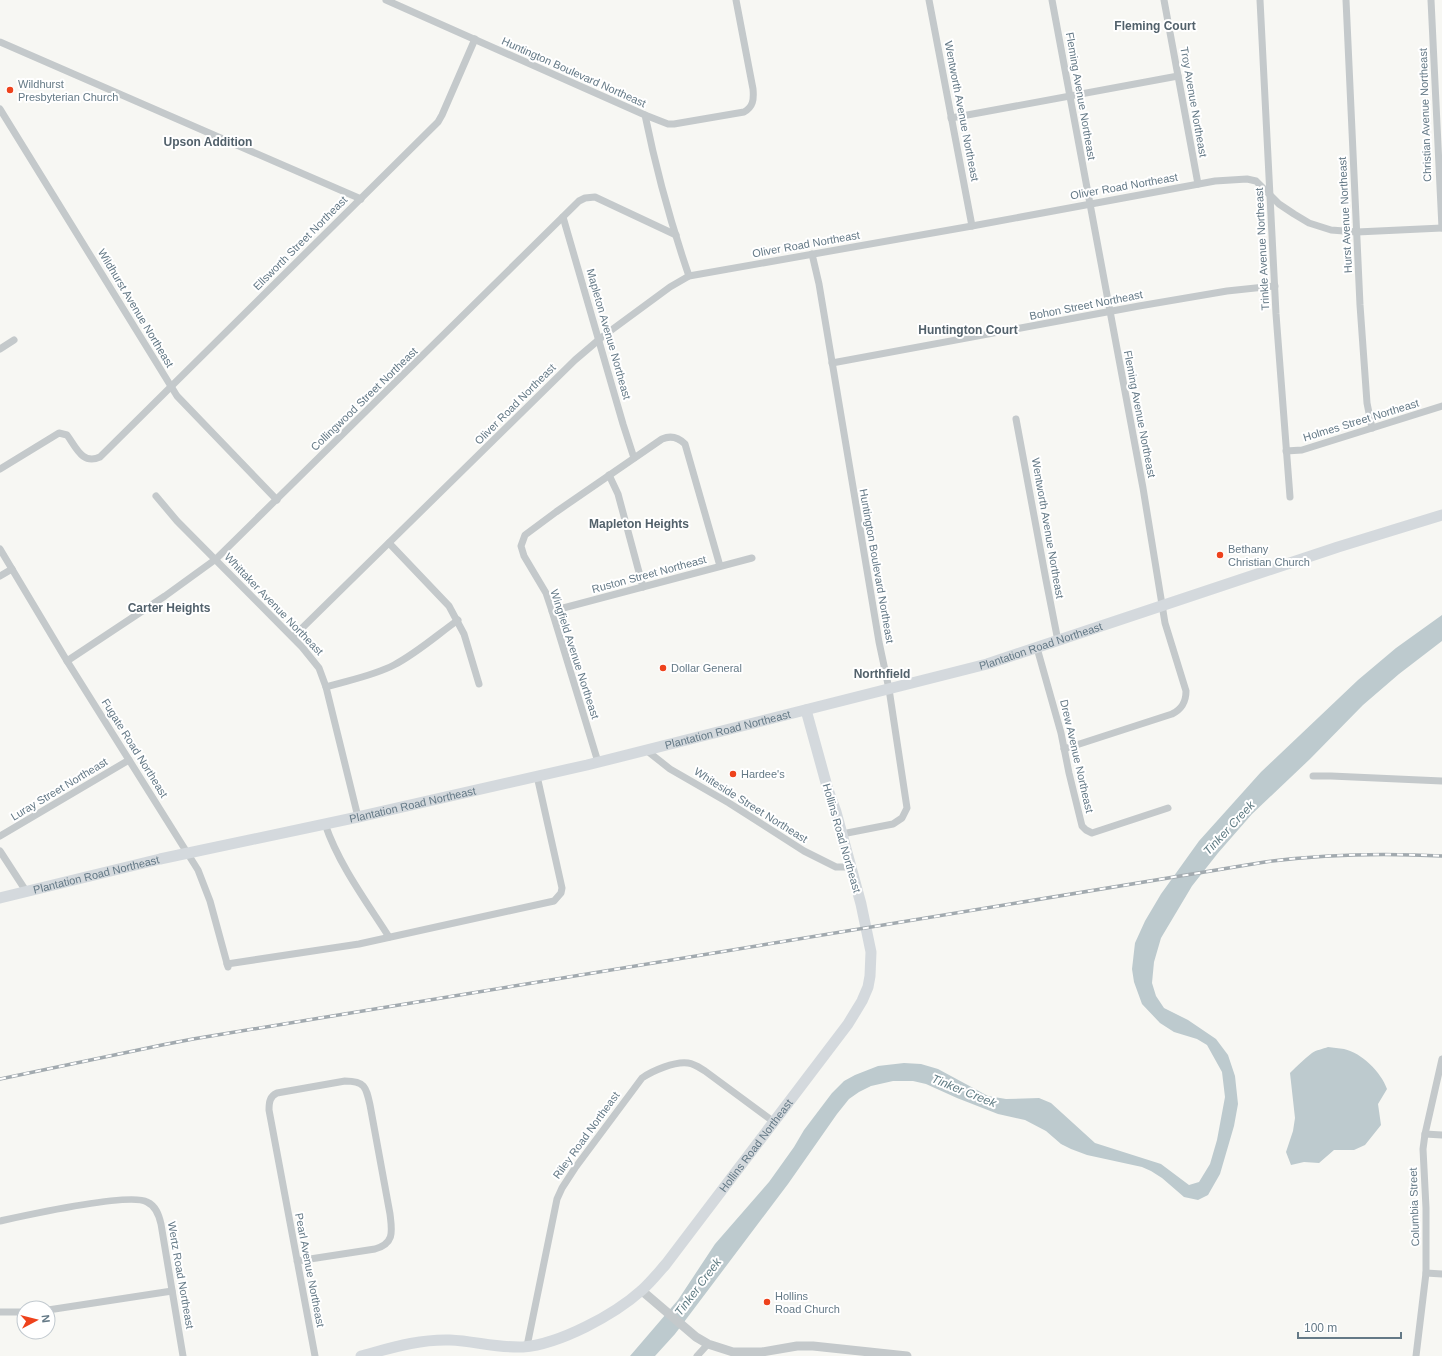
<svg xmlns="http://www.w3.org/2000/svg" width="1442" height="1356" viewBox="0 0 1442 1356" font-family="Helvetica,sans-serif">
  <rect width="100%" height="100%" fill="#f7f7f3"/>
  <!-- water -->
  <g fill="#bdcace">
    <polygon points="1442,615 1442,641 1399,674 1363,705 1310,759 1252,814 1218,853 1192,886 1161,938 1154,962 1152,983 1156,996 1164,1008 1188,1020 1216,1039 1228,1055 1235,1076 1238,1104 1234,1126 1220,1174 1208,1195 1198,1200 1184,1197 1162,1178 1151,1171 1142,1167 1087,1155 1071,1149 1061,1144 1046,1131 1025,1120 998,1114 957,1098 926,1084 913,1081 893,1081 871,1086 859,1092 849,1099 837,1114 788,1184 675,1334 655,1356 630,1356 678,1300 715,1244 769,1182 794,1147 804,1130 832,1093 844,1081 855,1075 878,1066 904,1063 921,1064 938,1069 988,1096 1006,1099 1039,1098 1051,1103 1095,1143 1161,1164 1189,1185 1199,1182 1210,1164 1217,1140 1225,1097 1222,1072 1207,1045 1197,1039 1174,1032 1160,1023 1142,1004 1134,982 1132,969 1135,943 1145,921 1161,894 1199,841 1261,772 1358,680 1396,648"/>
    <path d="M1328,1047C1333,1048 1339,1048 1344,1049C1362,1053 1381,1072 1387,1089L1378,1104L1381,1125L1365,1145L1354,1150H1334L1319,1163L1304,1162L1291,1165L1286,1152L1293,1131L1295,1118L1290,1073C1297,1066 1304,1059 1312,1053C1316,1050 1323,1049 1328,1047Z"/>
  </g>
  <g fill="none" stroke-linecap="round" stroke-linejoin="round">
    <!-- minor -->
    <g stroke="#c4c9cb" stroke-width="7">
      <path d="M386,0L645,115C656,169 671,224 689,276"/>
      <polyline points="929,0 972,226"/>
      <path d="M1052,0L1143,488L1165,623L1186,691C1186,702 1182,709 1172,714L1064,749"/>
      <polyline points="1164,0 1198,184"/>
      <polyline points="1260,0 1276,314 1290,497"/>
      <polyline points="1346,0 1360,305 1367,403 1372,428"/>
      <polyline points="1431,0 1442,228"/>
      <polyline points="0,42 361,199"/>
      <polyline points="0,109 177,396 277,500"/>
      <path d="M645,115L668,124H674L744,112C753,107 754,100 753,89L736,0"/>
      <polyline points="951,118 1178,76"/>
      <polyline points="563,217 623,424 634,458"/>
      <polyline points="812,254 819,284 879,642 889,689 907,808 902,818 893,824 842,834"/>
      <polyline points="0,349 14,340"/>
      <polyline points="832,363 1139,306 1227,291 1275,286"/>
      <polyline points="1016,419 1046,580 1058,641"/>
      <polyline points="1286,451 1302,450 1442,406"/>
      <path d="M0,469L59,433L67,435C76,447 82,465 100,457L438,122L442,115L475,39"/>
      <polyline points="609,475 618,494 643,587"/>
      <polyline points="156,496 177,521 302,647 319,668 326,687 358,817"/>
      <polyline points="389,543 449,606 464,634 479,684"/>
      <polyline points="0,549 67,661 198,870 210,901 228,967"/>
      <polyline points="0,576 12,569"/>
      <polyline points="552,611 752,558"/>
      <polyline points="293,637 575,360 602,337 670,287 689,276 972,226 1215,181 1247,179 1256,181 1279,204 1294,214 1309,223 1331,230 1357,232 1442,228"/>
      <polyline points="1037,648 1061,733 1069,773 1082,826 1086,830 1092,833 1168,808"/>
      <polyline points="67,661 165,596 216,559 579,201 585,198 595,197 676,235"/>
      <path d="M326,687C349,680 373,676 394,665C417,653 437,635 458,620"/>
      <polyline points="646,750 670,769 729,803 804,851 836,867 851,867"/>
      <path d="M598,762L552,611L546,593L524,556L521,546L525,535L556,512L662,439C671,435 678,437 685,444L720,566"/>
      <polyline points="1313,776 1331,776 1442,781"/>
      <path d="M325,824C339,865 366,901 389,937"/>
      <polyline points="0,836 129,760"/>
      <polyline points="0,851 26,891"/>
      <polyline points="227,964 359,944 554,901 561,893 562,888 537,776"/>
      <polyline points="1425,1134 1442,1135"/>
      <path d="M0,1221C23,1216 130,1192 147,1202C156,1206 159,1215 161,1224L183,1356"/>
      <path d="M297,1261L375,1249C395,1243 392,1231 390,1214L370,1105C366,1087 365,1081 345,1081L277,1093C270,1096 269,1102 269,1110L315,1356"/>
      <polyline points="1426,1273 1442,1274"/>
      <polyline points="48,1310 172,1291"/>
      <polyline points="0,1312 24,1312"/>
      <path d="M527,1346L557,1199L562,1188L575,1168L642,1078C652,1071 675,1061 688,1063C695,1064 700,1068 705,1071L774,1122"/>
      <polyline points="697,1356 708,1344"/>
      <polyline points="1416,1356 1426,1273 1426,1208 1423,1149 1425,1134 1442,1059"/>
    </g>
    <!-- tertiary -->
    <polyline stroke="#c4c9cb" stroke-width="9" points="641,1290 696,1337 708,1344 733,1352 762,1352 797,1346 813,1346 907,1356"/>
    <!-- secondary -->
    <g stroke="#d4d9dd" stroke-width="11">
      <path id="s1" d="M0,898L160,859L358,817L587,765L987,664L1338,547L1442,515"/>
      <path id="s2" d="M361,1356C391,1348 419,1339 450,1340C474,1341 498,1348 523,1347C560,1344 614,1315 642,1290C651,1282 658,1273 666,1264L848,1024L862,1001L868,987L870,976L871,952L861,904L836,812L828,790L806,710"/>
    </g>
    <!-- rail casing -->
    <g stroke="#a2aaaf" stroke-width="3.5">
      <path id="rail" d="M0,1079L162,1045L193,1039L1265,862C1324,854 1383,853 1442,856"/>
    </g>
    <!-- rail -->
    <use href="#rail" stroke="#fff" stroke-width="2" stroke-dasharray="6" stroke-linecap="butt"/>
  </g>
  <!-- markers -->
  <g fill="#ee421c" stroke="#fff" stroke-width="1.5">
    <circle cx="10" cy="90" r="4"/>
    <circle cx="1220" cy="555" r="4"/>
    <circle cx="663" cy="668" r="4"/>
    <circle cx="733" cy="774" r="4"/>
    <circle cx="767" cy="1302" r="4"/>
  </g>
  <g text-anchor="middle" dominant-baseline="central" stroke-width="4" stroke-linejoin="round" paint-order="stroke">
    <!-- street labels -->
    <g font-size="11" fill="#647986" stroke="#fff">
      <text transform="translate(574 72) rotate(24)">Huntington Boulevard Northeast</text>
      <text transform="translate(1081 96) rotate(80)">Fleming Avenue Northeast</text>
      <text transform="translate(1194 102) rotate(80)">Troy Avenue Northeast</text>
      <text transform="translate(962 111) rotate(79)">Wentworth Avenue Northeast</text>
      <text transform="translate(1425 115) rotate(-92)">Christian Avenue Northeast</text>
      <text transform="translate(1124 186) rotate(-10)">Oliver Road Northeast</text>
      <text transform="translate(1345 215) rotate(-93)">Hurst Avenue Northeast</text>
      <text transform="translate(300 243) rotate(-45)">Ellsworth Street Northeast</text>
      <text transform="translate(806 244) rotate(-10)">Oliver Road Northeast</text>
      <text transform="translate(1262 249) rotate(-93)">Trinkle Avenue Northeast</text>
      <text transform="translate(1086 305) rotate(-11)">Bohon Street Northeast</text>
      <text transform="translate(136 308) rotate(59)">Wildhurst Avenue Northeast</text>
      <text transform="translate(609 334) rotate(74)">Mapleton Avenue Northeast</text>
      <text transform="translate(364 399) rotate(-44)">Collingwood Street Northeast</text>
      <text transform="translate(515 404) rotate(-45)">Oliver Road Northeast</text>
      <text transform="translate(1140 414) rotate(79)">Fleming Avenue Northeast</text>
      <text transform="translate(1361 420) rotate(-17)">Holmes Street Northeast</text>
      <text transform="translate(1048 528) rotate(80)">Wentworth Avenue Northeast</text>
      <text transform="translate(877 566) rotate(80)">Huntington Boulevard Northeast</text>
      <text transform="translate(649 574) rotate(-15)">Ruston Street Northeast</text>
      <text transform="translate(274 604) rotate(46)">Whittaker Avenue Northeast</text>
      <text stroke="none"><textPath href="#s1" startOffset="1071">Plantation Road Northeast</textPath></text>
      <text transform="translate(575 654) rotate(72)">Wingfield Avenue Northeast</text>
      <text stroke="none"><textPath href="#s1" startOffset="747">Plantation Road Northeast</textPath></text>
      <text transform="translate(135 748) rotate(58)">Fugate Road Northeast</text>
      <text transform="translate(1077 756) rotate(77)">Drew Avenue Northeast</text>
      <text transform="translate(59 789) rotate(-31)">Luray Street Northeast</text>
      <text stroke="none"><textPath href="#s1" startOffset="423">Plantation Road Northeast</textPath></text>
      <text transform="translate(751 805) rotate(32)">Whiteside Street Northeast</text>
      <text transform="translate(842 838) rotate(74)">Hollins Road Northeast</text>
      <text stroke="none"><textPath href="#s1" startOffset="99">Plantation Road Northeast</textPath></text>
      <text transform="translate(586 1135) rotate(-54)">Riley Road Northeast</text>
      <text stroke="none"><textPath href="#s2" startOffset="482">Hollins Road Northeast</textPath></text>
      <text transform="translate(1414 1207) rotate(-92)">Columbia Street</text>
      <text transform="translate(310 1270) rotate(79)">Pearl Avenue Northeast</text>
      <text transform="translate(181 1275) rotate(80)">Wertz Road Northeast</text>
    </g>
    <!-- poi labels -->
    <g font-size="11" fill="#647986" stroke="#fff" text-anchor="start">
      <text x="18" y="84">Wildhurst<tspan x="18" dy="13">Presbyterian Church</tspan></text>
      <text x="1228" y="549">Bethany<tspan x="1228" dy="13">Christian Church</tspan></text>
      <text x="671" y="668">Dollar General</text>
      <text x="741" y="774">Hardee's</text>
      <text x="775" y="1296">Hollins<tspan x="775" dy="13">Road Church</tspan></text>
    </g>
    <!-- neighbourhood labels -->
    <g font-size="12" font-weight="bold" fill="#52616b" stroke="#fff">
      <text x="1155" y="26">Fleming Court</text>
      <text x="208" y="142">Upson Addition</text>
      <text x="968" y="330">Huntington Court</text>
      <text x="639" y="524">Mapleton Heights</text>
      <text x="169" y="608">Carter Heights</text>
      <text x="882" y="674">Northfield</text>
    </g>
    <!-- water labels -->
    <g font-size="12" font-style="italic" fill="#5f7b83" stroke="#fff">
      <text transform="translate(1229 828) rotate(-47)">Tinker Creek</text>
      <text transform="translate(964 1091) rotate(22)">Tinker Creek</text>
      <text transform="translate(698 1287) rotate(-53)">Tinker Creek</text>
    </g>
  </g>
  <!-- north arrow -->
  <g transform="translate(36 1320) rotate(83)"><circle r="19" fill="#ffffff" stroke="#c1c9cf"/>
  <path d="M0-3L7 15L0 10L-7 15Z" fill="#ee421c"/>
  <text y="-6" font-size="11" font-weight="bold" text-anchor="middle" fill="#647986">N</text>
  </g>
  <!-- scale -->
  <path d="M1298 1332v6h103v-6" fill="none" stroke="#647986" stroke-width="2"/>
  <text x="1304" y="1332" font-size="12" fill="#647986" stroke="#ffffff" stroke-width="3" paint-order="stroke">100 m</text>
</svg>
